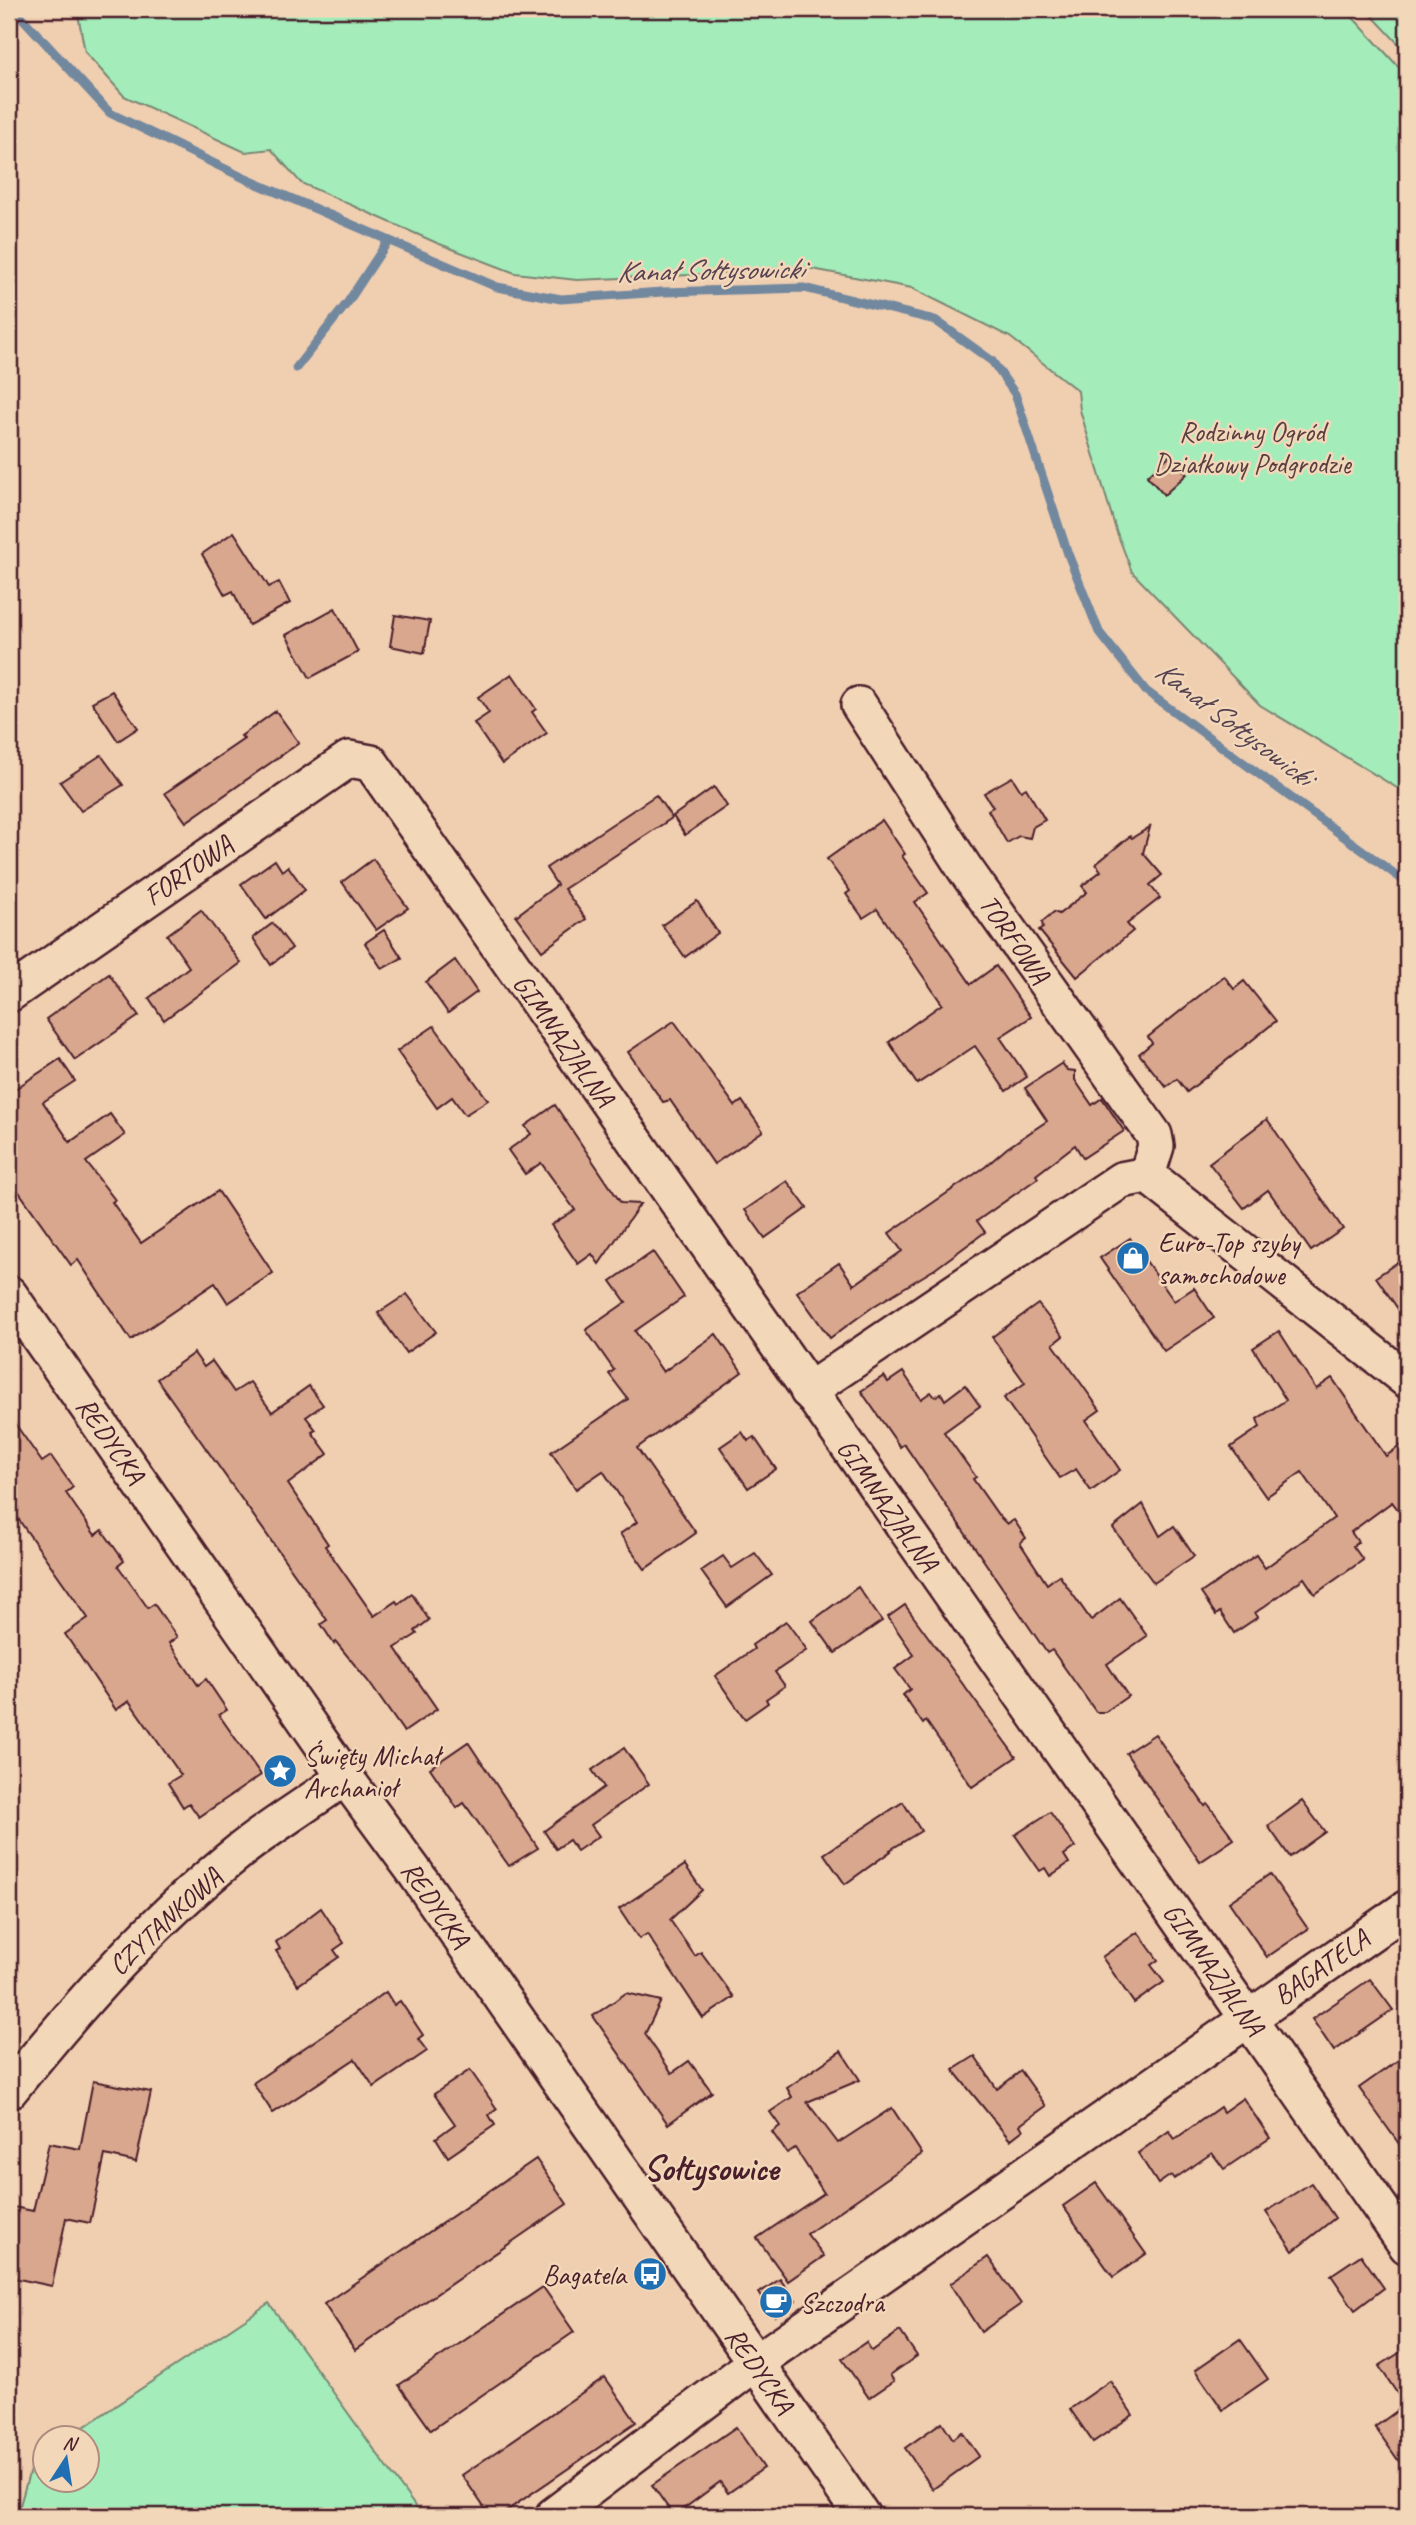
<svg xmlns="http://www.w3.org/2000/svg" width="1416" height="2525" viewBox="0 0 1416 2525" font-family="Caveat,sans-serif">
  <rect width="100%" height="100%" fill="#f0ceb0"/>
  <filter id="ink" filterUnits="userSpaceOnUse"><feTurbulence type="fractalNoise" baseFrequency=".0143" numOctaves="2"/><feDisplacementMap in="SourceGraphic" scale="14" xChannelSelector="R" yChannelSelector="G"/><feConvolveMatrix kernelMatrix="1 2 1 2 8 2 1 2 1" color-interpolation-filters="sRGB"/></filter>
  <g filter="url(#ink)">
    <!-- green -->
    <g fill="#a4edbb" stroke="#778673" stroke-width="2">
      <polygon points="77,9 1345,9 1407,76 1407,794 1260,705 1132,572 1116,530 1080,410 1078,391 1010,337 912,288 802,267 690,275 577,280 515,273 437,243 301,183 271,149 245,152 124,96 85,52"/>
      <polygon points="1366,9 1401,9 1407,16 1407,53"/>
      <polygon points="269,2303 422,2516 17,2516 32,2463 45,2453 46,2480 88,2480 88,2438 69,2437"/>
    </g>
    <g fill="none" stroke-linecap="round" stroke-linejoin="round">
      <!-- stream -->
      <g stroke="#72889f" stroke-width="9">
        <polyline points="14,9 110,113 246,179 497,287 561,299 662,292 804,288 935,320 992,361 1015,394 1068,554 1099,632 1146,691 1407,883"/>
        <polyline points="296,368 348,302 388,241"/>
      </g>
    </g>
    <!-- building -->
    <g fill="#d8a78e" stroke="#4a1f2b" stroke-width="2">
      <polygon points="1170,455 1187,474 1164,495 1147,476"/>
      <polygon points="234,532 269,587 279,582 290,603 249,625 233,591 225,595 202,554"/>
      <polygon points="335,608 358,652 310,678 286,635"/>
      <polygon points="395,615 430,621 424,653 390,646"/>
      <polygon points="512,674 536,709 532,712 547,733 502,764 474,723 489,713 478,697"/>
      <polygon points="112,691 138,728 118,741 92,702"/>
      <polygon points="276,711 299,743 186,822 165,793 244,739 241,736"/>
      <polygon points="101,755 123,785 81,811 60,782"/>
      <polygon points="1012,777 1021,791 1026,788 1045,820 1033,827 1030,838 1019,836 1007,843 988,810 993,807 984,793"/>
      <polygon points="714,787 727,806 685,835 673,816"/>
      <polygon points="656,795 672,818 564,889 586,919 542,951 516,916 557,885 546,868"/>
      <polygon points="882,820 905,854 902,856 928,893 915,902 971,984 996,966 1031,1017 1000,1037 1027,1077 1006,1091 975,1046 917,1084 889,1042 942,1004 877,909 863,918 846,894 850,891 827,859"/>
      <polygon points="1150,827 1143,853 1162,875 1150,885 1160,898 1127,924 1133,931 1077,977 1039,930 1043,928 1042,922 1054,912 1059,914 1087,892 1082,886 1101,871 1096,864 1130,836 1132,838"/>
      <polygon points="373,859 408,908 376,930 342,882"/>
      <polygon points="275,860 282,871 288,866 305,890 266,919 241,884"/>
      <polygon points="697,901 718,933 685,957 662,925"/>
      <polygon points="201,910 241,963 164,1020 149,998 189,967 167,935"/>
      <polygon points="273,923 292,948 271,965 253,938"/>
      <polygon points="384,930 402,958 382,969 365,943"/>
      <polygon points="455,960 477,992 448,1013 426,982"/>
      <polygon points="109,974 139,1016 75,1060 46,1019"/>
      <polygon points="1224,976 1234,989 1244,981 1276,1021 1187,1092 1177,1079 1166,1087 1139,1054 1152,1043 1148,1037"/>
      <polygon points="674,1021 735,1106 742,1101 763,1131 714,1164 670,1100 663,1102 628,1052"/>
      <polygon points="434,1026 488,1100 465,1115 452,1097 437,1108 397,1051"/>
      <polygon points="60,1059 75,1081 43,1102 70,1142 110,1114 125,1135 86,1162 115,1200 112,1202 141,1243 218,1191 273,1273 228,1303 215,1283 131,1340 78,1260 71,1265 19,1192 9,1199 9,1093"/>
      <polygon points="1062,1063 1067,1070 1075,1071 1075,1080 1092,1105 1102,1098 1124,1131 1083,1158 1075,1145 1036,1175 1038,1178 977,1221 985,1232 935,1269 874,1306 830,1338 797,1292 839,1263 854,1285 902,1251 889,1233 985,1167 1007,1148 1047,1121 1025,1088"/>
      <polygon points="555,1105 621,1203 640,1204 599,1264 592,1254 578,1264 551,1225 575,1210 541,1163 525,1174 508,1150 531,1134 525,1126"/>
      <polygon points="1267,1119 1343,1229 1311,1251 1268,1190 1244,1208 1209,1163"/>
      <polygon points="787,1181 807,1208 765,1238 745,1210"/>
      <polygon points="1130,1238 1174,1301 1194,1288 1214,1318 1164,1351 1100,1258"/>
      <polygon points="653,1252 684,1297 635,1331 663,1372 716,1334 742,1372 637,1448 696,1533 645,1569 620,1534 637,1522 603,1471 576,1489 551,1452 628,1399 609,1374 614,1370 586,1330 626,1302 611,1281"/>
      <polygon points="1407,1256 1407,1322 1376,1277"/>
      <polygon points="407,1294 436,1332 406,1353 378,1313"/>
      <polygon points="1038,1304 1063,1336 1053,1344 1100,1410 1086,1420 1120,1470 1091,1491 1076,1469 1060,1478 1004,1398 1025,1383 992,1337"/>
      <polygon points="1279,1331 1316,1389 1332,1378 1386,1456 1407,1441 1407,1521 1392,1502 1351,1532 1358,1542 1353,1546 1363,1560 1315,1594 1304,1578 1255,1613 1258,1617 1234,1633 1220,1612 1216,1615 1201,1593 1256,1555 1265,1568 1334,1518 1302,1472 1266,1497 1231,1447 1260,1427 1257,1419 1286,1400 1253,1348"/>
      <polygon points="194,1353 204,1367 212,1361 234,1392 250,1382 272,1412 309,1386 323,1405 306,1417 316,1430 312,1432 328,1454 288,1484 328,1544 325,1546 374,1616 396,1601 398,1604 412,1594 429,1620 415,1631 417,1634 395,1648 437,1709 404,1732 368,1681 336,1642 334,1644 321,1624 327,1620 157,1379"/>
      <polygon points="903,1372 921,1399 931,1392 935,1397 941,1393 945,1400 965,1385 980,1406 944,1432 976,1477 973,1479 999,1516 1007,1524 1014,1520 1026,1538 1020,1543 1047,1584 1059,1575 1091,1620 1120,1598 1147,1636 1107,1664 1128,1696 1105,1712 1096,1712 1052,1650 1047,1653 904,1444 900,1447 861,1391 884,1376 888,1382"/>
      <polygon points="9,1415 42,1462 51,1456 73,1487 66,1493 95,1535 102,1530 124,1561 118,1566 148,1608 154,1604 177,1637 169,1643 198,1685 206,1679 227,1710 219,1715 261,1775 199,1817 189,1803 183,1807 168,1783 181,1775 129,1701 116,1710 65,1634 88,1618 9,1506"/>
      <polygon points="742,1432 748,1441 754,1437 776,1469 748,1488 720,1447"/>
      <polygon points="1143,1504 1160,1536 1174,1526 1194,1556 1154,1583 1113,1528"/>
      <polygon points="755,1553 772,1575 727,1607 701,1571 723,1556 732,1568"/>
      <polygon points="858,1587 882,1621 835,1653 812,1621"/>
      <polygon points="905,1605 1016,1757 972,1787 926,1721 923,1724 903,1695 910,1689 895,1669 914,1655 888,1617"/>
      <polygon points="786,1621 807,1650 775,1672 785,1686 766,1699 768,1703 745,1719 715,1676 754,1649 752,1645"/>
      <polygon points="1155,1734 1205,1806 1208,1804 1234,1839 1200,1862 1126,1753"/>
      <polygon points="468,1742 538,1848 509,1866 464,1803 457,1808 430,1768"/>
      <polygon points="624,1748 649,1784 591,1825 599,1836 577,1851 569,1840 556,1849 544,1831 604,1787 592,1770"/>
      <polygon points="1302,1801 1325,1832 1290,1857 1268,1826"/>
      <polygon points="903,1802 921,1831 890,1850 891,1851 845,1884 824,1854"/>
      <polygon points="1050,1812 1075,1847 1064,1855 1069,1863 1050,1876 1045,1868 1040,1871 1015,1835"/>
      <polygon points="685,1865 702,1890 670,1920 695,1956 701,1952 734,1997 703,2018 647,1934 639,1939 619,1909"/>
      <polygon points="1270,1874 1308,1929 1267,1957 1229,1902"/>
      <polygon points="321,1908 344,1943 334,1950 339,1957 298,1985 276,1951 280,1949 276,1942"/>
      <polygon points="1138,1932 1158,1960 1151,1965 1164,1982 1134,2003 1102,1957"/>
      <polygon points="1370,1979 1393,2010 1334,2051 1312,2019"/>
      <polygon points="386,1992 394,2005 400,2001 423,2035 418,2039 427,2051 374,2087 355,2059 273,2113 253,2083"/>
      <polygon points="626,1993 661,2001 645,2034 672,2073 689,2061 712,2092 668,2124 593,2016"/>
      <polygon points="841,2051 860,2080 807,2102 838,2143 892,2108 922,2154 807,2234 824,2256 788,2281 757,2238 824,2193 795,2148 787,2153 772,2132 780,2126 770,2112 792,2097 787,2088"/>
      <polygon points="1407,2054 1407,2155 1359,2088"/>
      <polygon points="975,2056 997,2089 1021,2071 1046,2106 1020,2125 1023,2130 1010,2140 953,2070"/>
      <polygon points="470,2070 497,2109 489,2115 495,2125 448,2157 436,2138 455,2124 434,2094"/>
      <polygon points="93,2081 151,2092 136,2162 105,2155 90,2223 66,2218 52,2286 9,2277 9,2206 33,2211 49,2143 80,2149"/>
      <polygon points="1243,2098 1270,2138 1224,2169 1212,2153 1174,2179 1171,2175 1158,2184 1138,2153 1169,2131 1175,2139 1220,2107 1223,2112"/>
      <polygon points="536,2159 567,2204 355,2350 324,2304"/>
      <polygon points="1096,2183 1146,2254 1113,2277 1063,2206"/>
      <polygon points="1311,2183 1335,2218 1293,2251 1266,2212"/>
      <polygon points="1361,2255 1384,2288 1355,2310 1331,2275"/>
      <polygon points="988,2257 1021,2304 981,2332 950,2284"/>
      <polygon points="780,2279 796,2301 775,2316 759,2293"/>
      <polygon points="543,2287 574,2332 431,2430 399,2385"/>
      <polygon points="900,2331 917,2356 890,2375 894,2381 869,2398 842,2359 866,2342 872,2351"/>
      <polygon points="1240,2339 1268,2379 1223,2410 1195,2370"/>
      <polygon points="1407,2348 1407,2473 1375,2427 1405,2405 1379,2366"/>
      <polygon points="605,2377 636,2422 499,2516 490,2516 462,2475"/>
      <polygon points="1110,2381 1133,2415 1093,2442 1070,2409"/>
      <polygon points="942,2422 953,2439 962,2432 979,2456 933,2489 905,2448"/>
      <polygon points="736,2427 764,2468 728,2493 720,2482 674,2516 652,2485"/>
    </g>
    <g fill="none" stroke-linecap="round" stroke-linejoin="round">
      <!-- minor casing -->
      <g stroke="#4a1f2b" stroke-width="40">
        <g id="minor">
          <polyline points="859,705 965,869 1154,1135 1156,1146 1147,1175"/>
          <polyline points="9,994 349,759 371,763 1407,2246"/>
          <polyline points="9,1294 345,1777 414,1871 862,2516"/>
          <polyline points="808,1391 1121,1180 1147,1175 1407,1380"/>
          <path d="M9,2091C80,2003 152,1921 241,1850C274,1824 311,1802 345,1777"/>
          <polyline points="553,2516 755,2363 1407,1908"/>
        </g>
      </g>
      <!-- minor -->
      <use href="#minor" stroke="#f2d7b9" stroke-width="35"/>
    </g>
  </g>
  <!-- icons -->
  <defs>
    <g id="shop-disc" transform="scale(1.75)"><circle r="9.5" fill="#1f6fb2" stroke="#f2d7b9"/><path d="M-5-2.5h2.3a2.7 3.5 0 0 1 5.4 0H5L5.5 6h-11ZM-1.5-2.5h3a1.5 2.3 0 0 0-3 0Z" fill="#fff"/></g>
    <g id="sight-disc" transform="scale(1.75)"><circle r="9.5" fill="#1f6fb2" stroke="#f2d7b9"/><path d="M0-6L1.8-2.2L6-1.7L2.9 1.2L3.7 5.4L0 3.3L-3.7 5.4L-2.9 1.2L-6-1.7L-1.8-2.2Z" fill="#fff"/></g>
    <g id="bus-disc" transform="scale(1.75)"><circle r="9.5" fill="#1f6fb2" stroke="#f2d7b9"/><path d="M-5-6H5V4H4V6H2V4H-2V6H-4V4H-5ZM-3.5-4V0h7V-4ZM-3.5 1.2v1.5H-2V1.2ZM2 1.2v1.5H3.5V1.2Z" fill="#fff"/></g>
    <g id="cafe-disc" transform="scale(1.75)"><circle r="9.5" fill="#1f6fb2" stroke="#f2d7b9"/><path d="M-5.5-4.5H6V0H3Q3 3.5 0 3.5H-2.5Q-5.5 3.5-5.5 0ZM3-3.2v2h1.7v-2ZM-6 4.5H4V6H-6Z" fill="#fff"/></g>
  </defs>
  <g fill-rule="evenodd">
    <use href="#shop-disc" x="1133" y="1258"/>
    <use href="#sight-disc" x="280" y="1771"/>
    <use href="#bus-disc" x="650" y="2274"/>
    <use href="#cafe-disc" x="776" y="2302"/>
  </g>
  <g text-anchor="middle" dominant-baseline="central" stroke-width="5" stroke-linejoin="round" paint-order="stroke">
    <!-- park labels -->
    <g font-size="28" fill="#583e41" stroke="#f2d7b9">
      <text x="1252" y="431">Rodzinny Ogród<tspan x="1252" dy="32">Działkowy Podgrodzie</tspan></text>
    </g>
    <!-- street labels -->
    <g font-size="28" fill="#4a1f2b" stroke="#f2d7b9">
      <text transform="translate(188 870) rotate(-35)">FORTOWA</text>
      <text transform="translate(1015 939) rotate(55)">TORFOWA</text>
      <text transform="translate(564 1040) rotate(55)">GIMNAZJALNA</text>
      <text transform="translate(111 1440) rotate(55)">REDYCKA</text>
      <text transform="translate(888 1505) rotate(55)">GIMNAZJALNA</text>
      <text transform="translate(436 1904) rotate(55)">REDYCKA</text>
      <text transform="translate(165 1921) rotate(-43)">CZYTANKOWA</text>
      <text transform="translate(1321 1967) rotate(-35)">BAGATELA</text>
      <text transform="translate(1214 1969) rotate(55)">GIMNAZJALNA</text>
      <text transform="translate(760 2370) rotate(55)">REDYCKA</text>
    </g>
    <!-- poi labels -->
    <g font-size="28" fill="#4a1f2b" stroke="#f2d7b9" text-anchor="start">
      <text x="1158" y="1242">Euro-Top szyby<tspan x="1158" dy="32">samochodowe</tspan></text>
      <text x="304" y="1755">Święty Michał<tspan x="304" dy="32">Archanioł</tspan></text>
      <text x="626" y="2274" text-anchor="end">Bagatela</text>
      <text x="800" y="2302">Szczodra</text>
    </g>
    <!-- water labels -->
    <g font-size="30" font-style="italic" fill="#574252" stroke="#f2d7b9">
      <text transform="translate(710 270) rotate(-1)">Kanał Sołtysowicki</text>
      <text transform="translate(1234 723) rotate(37)">Kanał Sołtysowicki</text>
    </g>
    <!-- district labels -->
    <g font-size="35" font-weight="bold" fill="#4a1f2b" stroke="#f2d7b9">
      <text x="711" y="2168">Sołtysowice</text>
    </g>
  </g>
  <!-- margin -->
  <rect width="1416" height="2525" fill="none" stroke="#f2d7b9" stroke-width="35"/>
  <rect x="18" y="18" width="1381" height="2490" fill="none" stroke="#4a1f2b" stroke-width="2.5" filter="url(#ink)"/>
  <!-- north arrow -->
  <g transform="translate(66 2459) rotate(12)"><circle r="33" fill="#f2d7b9" stroke="#af8d80" stroke-width="2"/>
  <path d="M0-5L12 26L0 18L-12 26Z" fill="#1f6fb2"/>
  <text y="-10" font-size="19" font-weight="bold" text-anchor="middle" fill="#4a1f2b">N</text>
  </g>
</svg>
